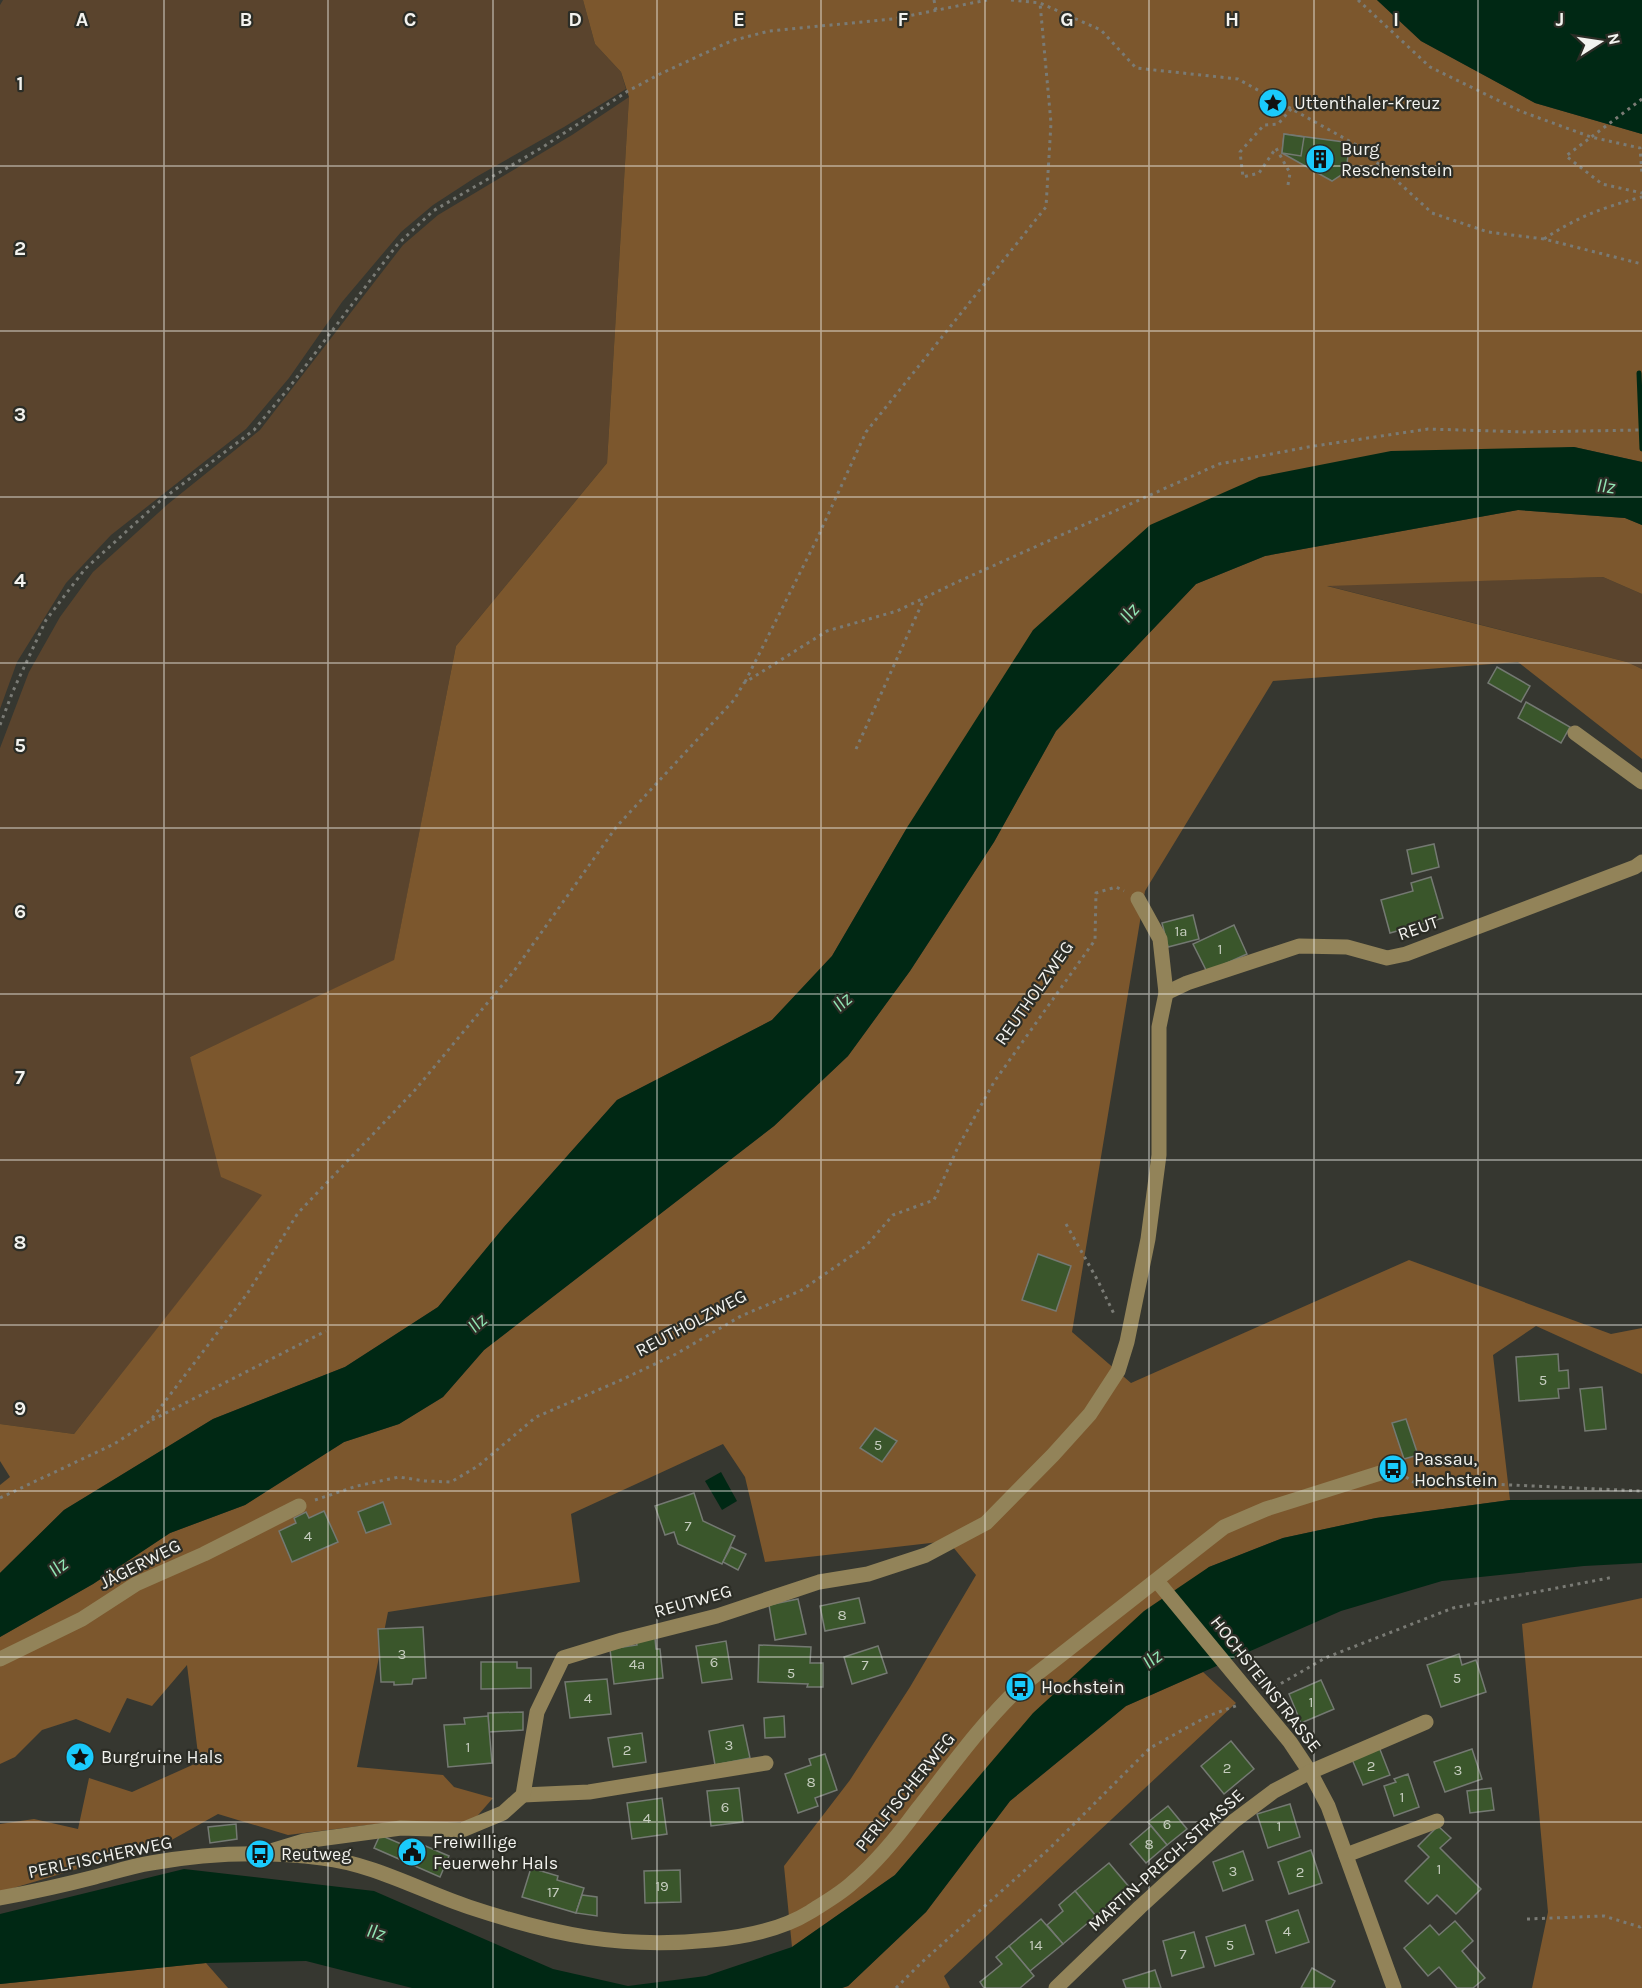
<svg xmlns="http://www.w3.org/2000/svg" width="1642" height="1988" viewBox="0 0 1642 1988" font-family="Karla,sans-serif">
  <rect width="100%" height="100%" fill="#363730"/>
  <!-- green -->
  <g fill="#5a442d">
    <polygon points="3,0 583,0 595,44 621,72 626,89 564,127 476,177 433,205 401,232 342,302 289,378 246,429 111,535 66,583 17,662 0,709 0,5"/>
    <polygon points="629,97 607,463 456,646 394,961 190,1057 263,1195 74,1434 0,1424 0,748 29,672 60,617 93,572 168,504 260,430 403,245 438,215 572,135"/>
    <polygon points="1603,577 1642,594 1642,669 1627,662 1324,585"/>
  </g>
  <!-- forest -->
  <g fill="#7c572d">
    <polygon points="583,0 1377,0 1421,41 1535,103 1642,134 1642,462 1574,447 1259,477 908,826 832,956 772,1020 617,1100 504,1227 438,1307 345,1367 213,1419 64,1510 0,1573 0,1485 10,1477 0,1461 0,1424 74,1434 262,1195 221,1177 190,1057 394,960 456,646 607,463 629,97 621,72 595,44"/>
    <polygon points="1518,510 1625,518 1642,525 1642,594 1603,577 1327,586 1627,662 1642,669 1642,759 1518,662 1273,681 1145,891 1072,1332 1131,1383 1409,1260 1611,1334 1642,1328 1642,1374 1536,1326 1493,1355 1510,1500 1376,1518 1283,1538 1209,1567 960,1799 895,1875 792,1947 784,1866 850,1780 910,1687 976,1575 948,1541 765,1562 745,1477 723,1444 571,1514 580,1582 388,1612 357,1767 443,1775 454,1787 493,1798 472,1822 384,1823 288,1835 218,1814 168,1842 0,1892 0,1824 34,1819 78,1829 89,1778 132,1792 199,1762 187,1665 152,1706 127,1698 110,1733 76,1719 42,1730 15,1757 0,1764 0,1637 93,1584 170,1533 245,1505 344,1442 399,1424 443,1397 484,1350 774,1126 848,1056 910,971 994,842 1056,731 1196,584 1265,556"/>
    <polygon points="1642,1598 1642,1988 1532,1988 1548,1912 1522,1624"/>
    <polygon points="1203,1672 1236,1703 944,1976 950,1988 842,1988 848,1986 926,1912 1010,1801 1126,1706"/>
    <polygon points="206,1963 228,1988 0,1988 0,1984"/>
  </g>
  <!-- water -->
  <g fill="#002814">
    <polygon points="1377,0 1642,0 1642,134 1535,103 1421,41"/>
    <polygon points="1574,447 1642,462 1642,525 1625,518 1518,510 1265,556 1196,584 1056,731 994,842 910,971 848,1056 774,1126 484,1350 443,1397 399,1424 344,1442 245,1505 170,1533 93,1584 0,1637 0,1573 64,1510 213,1419 345,1367 438,1307 504,1227 617,1100 772,1020 832,956 908,826 1033,630 1150,525 1259,477 1391,451"/>
    <polygon points="721,1472 737,1501 722,1510 705,1481"/>
    <polygon points="1642,1499 1642,1563 1584,1566 1442,1581 1341,1611 1126,1706 1010,1801 926,1912 848,1986 842,1988 412,1988 306,1961 206,1963 0,1984 0,1914 184,1869 374,1891 553,1969 628,1986 706,1976 792,1947 895,1875 1033,1713 1144,1611 1209,1567 1283,1538 1376,1518 1510,1500"/>
  </g>
  <g fill="none" stroke-linecap="round" stroke-linejoin="round">
    <!-- stream -->
    <polyline stroke="#002814" stroke-width="5" points="1639,373 1642,449"/>
  </g>
  <!-- building -->
  <g fill="#3a562b" stroke="#747972" stroke-width="1.5">
    <polygon points="1284,134 1344,142 1348,155 1347,164 1341,175 1332,181 1282,153"/>
    <polygon points="1284,134 1304,137 1301,156 1282,153"/>
    <polygon points="1497,667 1530,686 1521,702 1488,683"/>
    <polygon points="1526,702 1570,727 1561,743 1518,718"/>
    <polygon points="1434,844 1439,867 1412,874 1407,850"/>
    <polygon points="1431,877 1443,918 1390,933 1381,900 1413,891 1411,883"/>
    <polygon points="1193,915 1199,939 1168,947 1162,923"/>
    <polygon points="1234,925 1247,954 1207,972 1193,944"/>
    <polygon points="1038,1254 1071,1266 1056,1311 1022,1300"/>
    <polygon points="1558,1354 1559,1371 1568,1370 1569,1388 1558,1389 1559,1398 1519,1401 1516,1357"/>
    <polygon points="1602,1387 1606,1429 1585,1431 1580,1389"/>
    <polygon points="1406,1419 1418,1455 1404,1459 1392,1423"/>
    <polygon points="875,1428 897,1441 882,1462 860,1448"/>
    <polygon points="694,1493 703,1521 735,1536 722,1564 678,1544 674,1532 665,1535 655,1506"/>
    <polygon points="383,1502 391,1524 366,1533 358,1512"/>
    <polygon points="324,1511 338,1542 292,1562 279,1531 296,1523 294,1518 306,1512 309,1518"/>
    <polygon points="731,1547 746,1554 738,1570 723,1562"/>
    <polygon points="859,1598 865,1623 825,1631 820,1606"/>
    <polygon points="798,1599 806,1634 775,1640 769,1605"/>
    <polygon points="423,1627 426,1678 413,1679 412,1684 394,1685 394,1682 381,1682 378,1629"/>
    <polygon points="655,1638 656,1649 660,1649 663,1678 614,1684 610,1649 637,1645 636,1641"/>
    <polygon points="726,1641 732,1679 702,1683 696,1646"/>
    <polygon points="759,1645 811,1647 810,1663 823,1663 823,1687 807,1687 808,1684 758,1682"/>
    <polygon points="878,1646 887,1673 852,1684 844,1657"/>
    <polygon points="1459,1654 1462,1665 1476,1660 1486,1692 1441,1707 1427,1665"/>
    <polygon points="481,1662 517,1662 517,1668 531,1668 531,1688 481,1689"/>
    <polygon points="607,1679 611,1714 570,1718 565,1682"/>
    <polygon points="1321,1680 1334,1709 1301,1723 1289,1694"/>
    <polygon points="523,1712 523,1730 489,1732 488,1713"/>
    <polygon points="488,1716 492,1763 448,1767 444,1725 465,1724 464,1718"/>
    <polygon points="784,1716 785,1737 765,1738 764,1718"/>
    <polygon points="743,1725 750,1758 715,1765 709,1731"/>
    <polygon points="642,1733 646,1762 613,1767 608,1738"/>
    <polygon points="1231,1741 1254,1769 1224,1794 1201,1766"/>
    <polygon points="1379,1747 1390,1775 1363,1785 1351,1757"/>
    <polygon points="1472,1749 1482,1779 1445,1792 1434,1762"/>
    <polygon points="825,1754 837,1790 815,1798 818,1806 798,1813 785,1774 811,1765 809,1759"/>
    <polygon points="1408,1774 1419,1807 1394,1816 1384,1786 1396,1782 1394,1779"/>
    <polygon points="739,1788 743,1822 711,1826 707,1791"/>
    <polygon points="1491,1788 1494,1810 1470,1813 1467,1791"/>
    <polygon points="662,1798 667,1834 632,1839 627,1803"/>
    <polygon points="1290,1804 1300,1837 1268,1848 1257,1814"/>
    <polygon points="1168,1806 1187,1829 1167,1845 1148,1822"/>
    <polygon points="236,1824 237,1839 210,1843 208,1827"/>
    <polygon points="1151,1826 1167,1845 1146,1863 1130,1844"/>
    <polygon points="1438,1826 1451,1838 1440,1848 1481,1889 1456,1914 1437,1895 1428,1904 1405,1881 1429,1857 1418,1846"/>
    <polygon points="380,1835 406,1846 409,1839 449,1856 440,1877 374,1848"/>
    <polygon points="1311,1850 1322,1883 1289,1894 1278,1862"/>
    <polygon points="1243,1851 1253,1880 1223,1891 1213,1862"/>
    <polygon points="1109,1863 1130,1888 1096,1916 1075,1891"/>
    <polygon points="531,1868 558,1876 557,1880 584,1888 576,1913 522,1897"/>
    <polygon points="680,1870 681,1902 645,1903 644,1871"/>
    <polygon points="1075,1891 1096,1916 1063,1944 1047,1925 1063,1911 1059,1905"/>
    <polygon points="582,1895 597,1897 597,1916 576,1913"/>
    <polygon points="1298,1910 1309,1942 1276,1953 1266,1921"/>
    <polygon points="1041,1919 1063,1944 1030,1971 1009,1946"/>
    <polygon points="1455,1921 1473,1941 1462,1951 1485,1978 1473,1988 1457,1988 1439,1967 1428,1976 1404,1948 1430,1925 1439,1935"/>
    <polygon points="1245,1925 1254,1954 1215,1966 1206,1937"/>
    <polygon points="1194,1932 1204,1967 1172,1976 1163,1941"/>
    <polygon points="1009,1946 1034,1976 1020,1988 984,1988 980,1982 1002,1964 996,1957"/>
    <polygon points="1312,1968 1335,1981 1331,1988 1301,1988"/>
    <polygon points="1155,1970 1161,1988 1126,1988 1123,1980"/>
  </g>
  <g fill="none" stroke-linecap="round" stroke-linejoin="round">
    <!-- path -->
    <g stroke="#7a7b75" stroke-width="3" stroke-dasharray="3 4.5" stroke-linecap="butt">
      <polyline points="934,0 936,10"/>
      <polyline points="1011,0 1040,3 1101,30 1136,68 1238,79 1360,147 1432,213 1488,232 1544,239 1642,264"/>
      <polyline points="1358,0 1430,67 1520,111 1591,137 1640,148 1642,174"/>
      <polyline points="1642,99 1566,156 1602,184 1642,193"/>
      <polyline points="1288,185 1290,173 1276,148 1259,173 1243,177 1240,152 1264,125 1278,124 1292,108"/>
      <path d="M1544,239C1577,217 1604,207 1642,197"/>
      <polyline points="745,682 816,541 866,432 1046,207 1051,123 1040,3"/>
      <polyline points="0,725 13,691 46,620 85,569 160,501 254,430 288,389 397,245 433,211 543,147 628,91 660,74 731,41 769,31 893,19 987,0"/>
      <polyline points="856,749 924,599"/>
      <polyline points="1066,1224 1098,1281 1115,1316"/>
      <polyline points="152,1420 326,1331"/>
      <polyline points="1406,1477 1415,1483 1468,1483 1642,1491"/>
      <polyline points="0,1498 114,1444 150,1421 247,1294 298,1213 415,1090 514,971 617,826 734,700 744,683 827,631 897,611 955,583 1219,464 1308,447 1428,429 1526,432 1642,430"/>
      <polyline points="315,1500 357,1486 399,1477 425,1481 451,1482 478,1466 536,1417 619,1381 676,1354 741,1316 800,1291 866,1246 893,1215 934,1200 958,1147 994,1082 1095,940 1096,893 1116,887 1124,891"/>
      <polyline points="1268,1691 1325,1658 1453,1608 1614,1577"/>
      <polyline points="1527,1919 1604,1916 1640,1927 1642,1925"/>
      <polyline points="896,1988 922,1962 1050,1848 1150,1748 1208,1716 1238,1705"/>
    </g>
    <!-- minor -->
    <g stroke="#928359" stroke-width="15">
      <polyline points="1575,733 1642,782"/>
      <polyline points="1166,993 1187,983 1299,946 1347,947 1387,958 1406,954 1635,867 1642,862"/>
      <polyline points="1157,1581 1290,1742 1310,1772 1328,1806 1394,1988"/>
      <polyline points="0,1659 82,1619 136,1584 204,1554 299,1506"/>
      <polyline points="523,1795 589,1792 766,1763"/>
      <polyline points="271,1851 304,1841 401,1828 462,1830 503,1813 523,1795 537,1712 563,1658 622,1640 717,1616 819,1582 868,1574 926,1555 986,1523 1053,1455 1090,1414 1118,1371 1127,1342 1148,1239 1159,1155 1159,1027 1166,993 1160,939 1138,899"/>
      <polyline points="1346,1855 1437,1821"/>
      <path d="M0,1898C32,1892 64,1885 95,1877C114,1872 132,1866 151,1863C207,1853 266,1851 322,1858C374,1864 421,1891 469,1907C553,1935 622,1949 711,1940C744,1937 781,1930 810,1912C824,1903 840,1894 852,1883C877,1862 898,1836 917,1810C950,1768 981,1724 1020,1687L1224,1527L1266,1509L1393,1469"/>
      <polyline points="1056,1988 1140,1907 1234,1821 1274,1791 1310,1772 1426,1722"/>
    </g>
  </g>
  <!-- grid -->
  <path fill="none" stroke="#f3f3ef" stroke-width="1.5" stroke-opacity="0.55" d="M164,0V1988M328,0V1988M493,0V1988M657,0V1988M821,0V1988M985,0V1988M1149,0V1988M1314,0V1988M1478,0V1988M0,166H1642M0,331H1642M0,497H1642M0,663H1642M0,828H1642M0,994H1642M0,1160H1642M0,1325H1642M0,1491H1642M0,1657H1642M0,1822H1642"/>
  <!-- icons -->
  <defs>
    <g id="sight-disc" transform="scale(1.5)"><circle r="9.5" fill="#1acafc" stroke="#2c2d26"/><path d="M0-6L1.8-2.2L6-1.7L2.9 1.2L3.7 5.4L0 3.3L-3.7 5.4L-2.9 1.2L-6-1.7L-1.8-2.2Z" fill="#111"/></g>
    <g id="building-disc" transform="scale(1.5)"><circle r="9.5" fill="#1acafc" stroke="#2c2d26"/><path d="M-4-6H4V6H1V3H-1V6H-4ZM-2.5-4.3h1.7v1.8h-1.7ZM.8-4.3h1.7v1.8H.8ZM-2.5-1h1.7V.8h-1.7ZM.8-1h1.7V.8H.8Z" fill="#111"/></g>
    <g id="bus-disc" transform="scale(1.5)"><circle r="9.5" fill="#1acafc" stroke="#2c2d26"/><path d="M-5-6H5V4H4V6H2V4H-2V6H-4V4H-5ZM-3.5-4V0h7V-4ZM-3.5 1.2v1.5H-2V1.2ZM2 1.2v1.5H3.5V1.2Z" fill="#111"/></g>
    <g id="civic-disc" transform="scale(1.5)"><circle r="9.5" fill="#1acafc" stroke="#2c2d26"/><path d="M-.6-6.5H3V-4.5H.6V-3L4-1V1h2V6H-6V1h2V-1L-.6-3ZM-1.2 2.5V6h2.4V2.5Z" fill="#111"/></g>
  </defs>
  <g fill-rule="evenodd">
    <use href="#sight-disc" x="1273" y="103"/>
    <use href="#building-disc" x="1320" y="159"/>
    <use href="#bus-disc" x="1393" y="1469"/>
    <use href="#bus-disc" x="1020" y="1687"/>
    <use href="#sight-disc" x="80" y="1757"/>
    <use href="#civic-disc" x="412" y="1852"/>
    <use href="#bus-disc" x="260" y="1854"/>
  </g>
  <g text-anchor="middle" dominant-baseline="central" stroke-width="4.5" stroke-linejoin="round" paint-order="stroke">
    <!-- number labels -->
    <g font-size="15" fill="#c5ccbe">
      <text x="1181" y="931">1a</text>
      <text x="1220" y="949">1</text>
      <text x="1543" y="1380">5</text>
      <text x="878" y="1445">5</text>
      <text x="688" y="1526">7</text>
      <text x="308" y="1536">4</text>
      <text x="842" y="1615">8</text>
      <text x="402" y="1654">3</text>
      <text x="714" y="1662">6</text>
      <text x="637" y="1664">4a</text>
      <text x="865" y="1665">7</text>
      <text x="791" y="1673">5</text>
      <text x="1457" y="1678">5</text>
      <text x="588" y="1698">4</text>
      <text x="1311" y="1702">1</text>
      <text x="729" y="1745">3</text>
      <text x="468" y="1747">1</text>
      <text x="627" y="1750">2</text>
      <text x="1371" y="1766">2</text>
      <text x="1227" y="1768">2</text>
      <text x="1458" y="1770">3</text>
      <text x="811" y="1782">8</text>
      <text x="1402" y="1797">1</text>
      <text x="725" y="1807">6</text>
      <text x="647" y="1818">4</text>
      <text x="1167" y="1824">6</text>
      <text x="1279" y="1826">1</text>
      <text x="1149" y="1844">8</text>
      <text x="1439" y="1869">1</text>
      <text x="1233" y="1871">3</text>
      <text x="1300" y="1872">2</text>
      <text x="662" y="1886">19</text>
      <text x="553" y="1892">17</text>
      <text x="1287" y="1931">4</text>
      <text x="1036" y="1945">14</text>
      <text x="1230" y="1945">5</text>
      <text x="1183" y="1954">7</text>
    </g>
    <!-- poi labels -->
    <g font-size="18" fill="#f3f3ef" stroke="#2c2d26" text-anchor="start">
      <text x="1294" y="103">Uttenthaler-Kreuz</text>
      <text x="1341" y="149">Burg<tspan x="1341" dy="21">Reschenstein</tspan></text>
      <text x="1414" y="1459">Passau,<tspan x="1414" dy="21">Hochstein</tspan></text>
      <text x="1041" y="1687">Hochstein</text>
      <text x="101" y="1757">Burgruine Hals</text>
      <text x="433" y="1842">Freiwillige<tspan x="433" dy="21">Feuerwehr Hals</tspan></text>
      <text x="281" y="1854">Reutweg</text>
    </g>
    <!-- street labels -->
    <g font-size="18" fill="#f3f3ef" stroke="#2c2d26">
      <text transform="translate(1418 928) rotate(-19)">REUT</text>
      <text transform="translate(1034 993) rotate(-55)">REUTHOLZWEG</text>
      <text transform="translate(691 1323) rotate(-28)">REUTHOLZWEG</text>
      <text transform="translate(140 1564) rotate(-27)">JÄGERWEG</text>
      <text transform="translate(693 1601) rotate(-16)">REUTWEG</text>
      <text transform="translate(1266 1684) rotate(52)">HOCHSTEINSTRASSE</text>
      <text transform="translate(905 1792) rotate(-51)">PERLFISCHERWEG</text>
      <text transform="translate(100 1857) rotate(-12)">PERLFISCHERWEG</text>
      <text transform="translate(1166 1860) rotate(-42)">MARTIN-PRECH-STRASSE</text>
    </g>
    <!-- water labels -->
    <g font-size="20" font-style="italic" fill="#93e6b5" stroke="#2c2d26">
      <text transform="translate(1606 486) rotate(8)">Ilz</text>
      <text transform="translate(1129 613) rotate(-49)">Ilz</text>
      <text transform="translate(842 1002) rotate(-41)">Ilz</text>
      <text transform="translate(477 1323) rotate(-41)">Ilz</text>
      <text transform="translate(58 1567) rotate(-37)">Ilz</text>
      <text transform="translate(1152 1659) rotate(-36)">Ilz</text>
      <text transform="translate(376 1932) rotate(16)">Ilz</text>
    </g>
  </g>
  <g font-size="20" text-anchor="middle" font-weight="bold" fill="#f3f3ef" stroke="#2c2d26" stroke-width="4.5" stroke-linejoin="round" paint-order="stroke">
    <text x="82" y="26">A</text>
    <text x="246" y="26">B</text>
    <text x="410" y="26">C</text>
    <text x="575" y="26">D</text>
    <text x="739" y="26">E</text>
    <text x="903" y="26">F</text>
    <text x="1067" y="26">G</text>
    <text x="1232" y="26">H</text>
    <text x="1396" y="26">I</text>
    <text x="1560" y="26">J</text>
    <text x="20" y="90">1</text>
    <text x="20" y="255">2</text>
    <text x="20" y="421">3</text>
    <text x="20" y="587">4</text>
    <text x="20" y="752">5</text>
    <text x="20" y="918">6</text>
    <text x="20" y="1084">7</text>
    <text x="20" y="1249">8</text>
    <text x="20" y="1415">9</text>
  </g>
  <!-- north arrow -->
  <g transform="translate(1600 42) rotate(78)" stroke="#2c2d26" stroke-width="4.5" paint-order="stroke">
  <path d="M0-4.5L10 22L0 15L-10 22Z" fill="#f3f3ef"/>
  <text y="-9" font-size="16" font-weight="bold" text-anchor="middle" fill="#f3f3ef">N</text>
  </g>
</svg>
